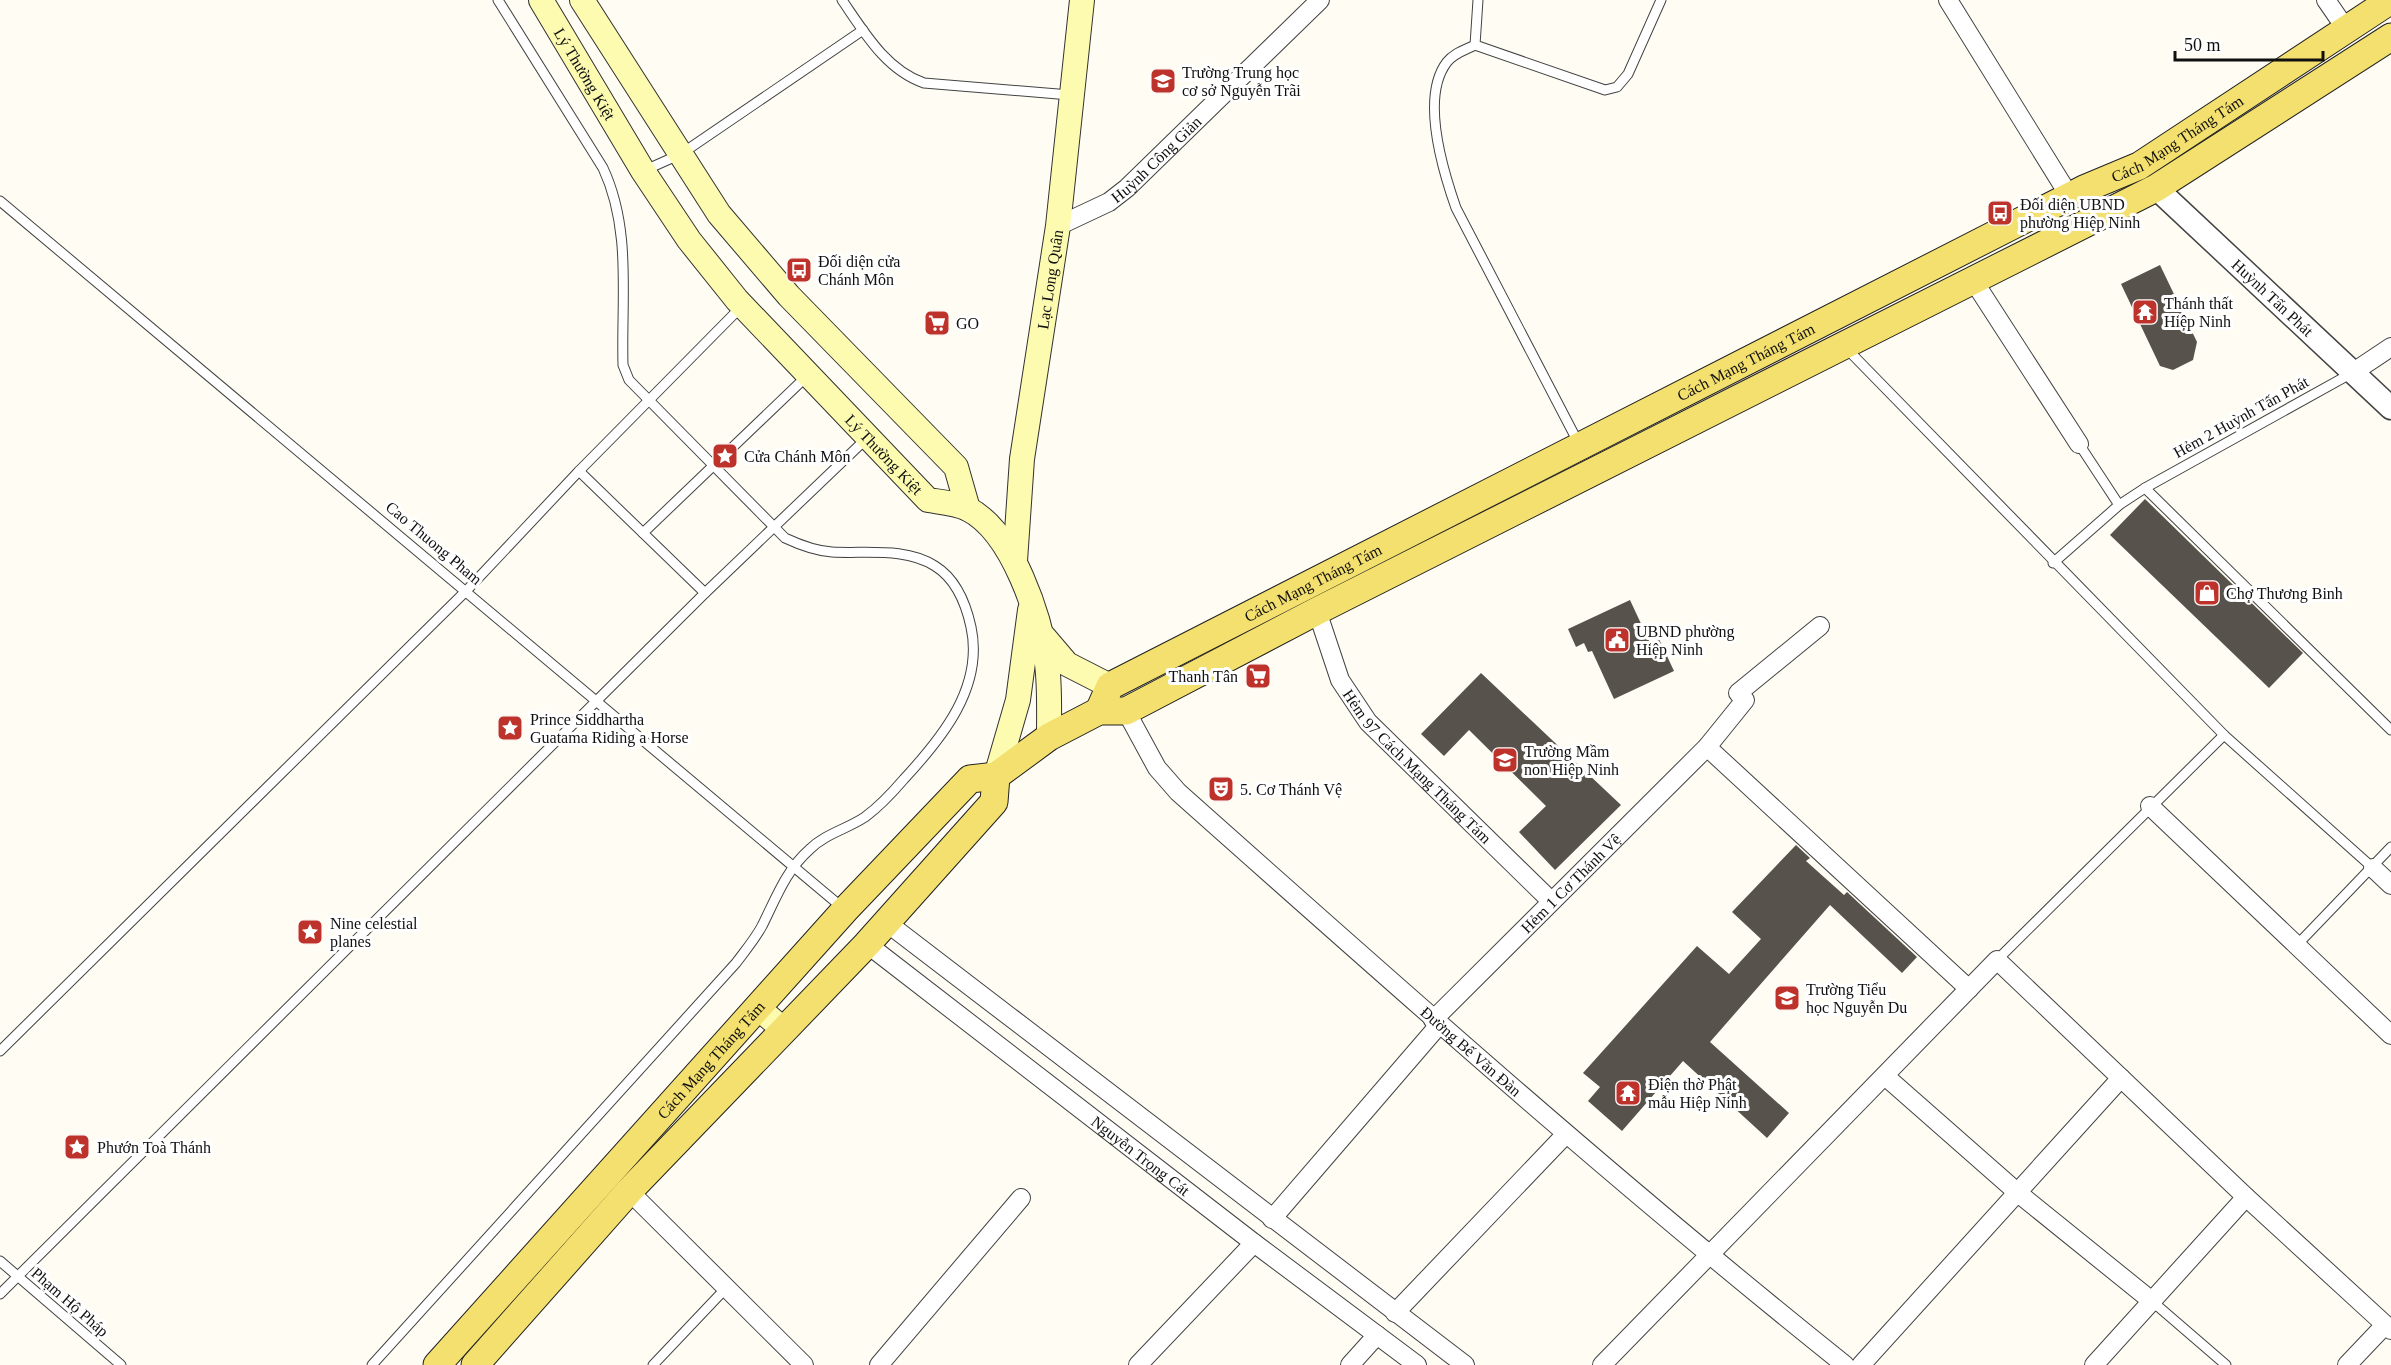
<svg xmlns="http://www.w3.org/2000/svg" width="2391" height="1365" viewBox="0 0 2391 1365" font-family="Georgia,serif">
  <rect width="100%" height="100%" fill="#fffdf3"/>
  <!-- building -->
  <g fill="#58524c">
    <polygon points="2160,265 2197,342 2193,360 2173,370 2160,366 2121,284"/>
    <polygon points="2145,499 2303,653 2269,688 2110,535"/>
    <polygon points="1630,600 1650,643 1659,639 1674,671 1614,699 1592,651 1588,652 1584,643 1576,647 1568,629"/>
    <polygon points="1481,673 1621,805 1555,870 1519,832 1546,806 1469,730 1444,756 1421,734"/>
    <polygon points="1796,845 1810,858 1806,861 1844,895 1847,892 1917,957 1902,973 1830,905 1710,1042 1789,1113 1767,1138 1683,1061 1622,1131 1588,1101 1600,1087 1583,1073 1697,946 1729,974 1761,939 1732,912"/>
  </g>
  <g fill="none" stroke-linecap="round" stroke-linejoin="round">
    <!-- service casing -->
    <g stroke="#434343" stroke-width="11">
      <g id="service">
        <path d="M842,0C864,32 886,70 924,83L1070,95"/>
        <polyline points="1478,0 1475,45 1605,90 1617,87 1628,74 1661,0"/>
        <path d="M1475,45C1465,50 1454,53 1447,62C1420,97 1443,171 1456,208L1579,444"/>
        <polyline points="643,171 681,154 863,30"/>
        <polyline points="0,201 844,909"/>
        <polyline points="1845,347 2224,735 2373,868"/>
        <polyline points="2079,444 2119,505"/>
        <polyline points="579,471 705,593"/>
        <polyline points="2145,488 2391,730"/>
        <polyline points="643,533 808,375"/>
        <polyline points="2053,563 2119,505 2145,488 2352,373"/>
        <polyline points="2296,946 2391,847"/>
        <polyline points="1997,960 2224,735"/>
        <polyline points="0,1051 467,590 579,471 741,307"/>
        <polyline points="0,1261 121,1365"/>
        <polyline points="0,1294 705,593 867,438"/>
        <polyline points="2153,1302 2226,1365"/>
        <path d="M372,1365L736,963C745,951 755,939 762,926C776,898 786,870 810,849C825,834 847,829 865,817C880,806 892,793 904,779C942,738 984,687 971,627C966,604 956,579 935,566C905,547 866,554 832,552C816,551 800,545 785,538L629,380L623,365C621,299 632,230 603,168L498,0"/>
        <polyline points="653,1365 727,1287"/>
      </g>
    </g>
    <!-- minor casing -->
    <g stroke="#434343" stroke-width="20">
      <g id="minor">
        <polyline points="1948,0 2070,197"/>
        <polyline points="2326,0 2346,29"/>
        <path id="s1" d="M1058,226L1109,202L1127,188L1320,0"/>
        <polyline points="1973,280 2079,444"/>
        <polyline points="2352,373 2391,347"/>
        <path id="s2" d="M1317,611L1340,680L1368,722L1551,901"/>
        <path id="s3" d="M1126,711L1157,768L1178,792C1397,987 1616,1182 1845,1365"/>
        <polyline points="1707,747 1969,989"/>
        <polyline points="2150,806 2391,1035"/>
        <polyline points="2373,868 2391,885"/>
        <polyline points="886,922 1465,1365"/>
        <path id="s4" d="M867,944L1254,1243L1417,1365"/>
        <path id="s5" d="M1433,1020L1707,747L1745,700L1738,693L1820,626"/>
        <polyline points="1885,1076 2018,1193 2153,1302"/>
        <polyline points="629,1191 804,1365"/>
        <polyline points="1272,1219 1439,1025"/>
        <polyline points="1395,1313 1566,1134"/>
        <polyline points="879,1365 1021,1198"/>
        <polyline points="1138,1365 1254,1243"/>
        <polyline points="1350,1365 1377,1335"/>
        <polyline points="1602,1365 1997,960 2246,1197 2391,1330"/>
        <polyline points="1861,1365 2121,1078"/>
        <polyline points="2094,1365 2246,1197"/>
        <polyline points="2347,1365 2385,1325"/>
      </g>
    </g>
    <!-- tertiary casing -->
    <g stroke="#434343" stroke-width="25">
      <g id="tertiary">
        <path id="s6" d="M2156,188L2391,408"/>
      </g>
    </g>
    <!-- secondary casing -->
    <g stroke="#323232" stroke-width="26">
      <g id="secondary">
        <path id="s7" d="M541,0L643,171L689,240L737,300L928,500C940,502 957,503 968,509C1013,532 1040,617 1047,664C1050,687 1049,713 1049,737"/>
        <polyline points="582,0 719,214 789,296 956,467 968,509"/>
        <path id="s8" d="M1015,561L1022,459L1058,226L1082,0"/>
        <polyline points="1044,637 1067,664 1110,686"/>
        <polyline points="996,776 1018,700 1030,610"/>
        <polyline points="757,1007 784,1030"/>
      </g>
    </g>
    <!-- primary casing -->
    <g stroke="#212121" stroke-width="29">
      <g id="primary">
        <path id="s9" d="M1099,711L1110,686L2084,189L2139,166L2391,0"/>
        <path id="s10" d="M437,1365L845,910L970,779L996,776L1049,737L1099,711H1126L1317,611L2156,188L2391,37"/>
        <polyline points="475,1365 629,1191 867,944 994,802 996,776"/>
      </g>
    </g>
    <!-- service -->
    <use href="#service" stroke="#fff" stroke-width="9"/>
    <!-- minor -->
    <use href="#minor" stroke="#fff" stroke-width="18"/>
    <!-- tertiary -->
    <use href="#tertiary" stroke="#fff" stroke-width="22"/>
    <!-- secondary -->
    <use href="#secondary" stroke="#fcfbb0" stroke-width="24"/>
    <!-- primary -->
    <use href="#primary" stroke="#f4e06e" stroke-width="27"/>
  </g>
  <!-- icons -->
  <defs>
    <g id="school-square" transform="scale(1.35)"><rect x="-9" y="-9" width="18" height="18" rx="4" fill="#bd322b" stroke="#fff"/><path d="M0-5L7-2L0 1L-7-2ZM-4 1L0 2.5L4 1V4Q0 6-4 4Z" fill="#fff"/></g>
    <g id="bus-square" transform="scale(1.35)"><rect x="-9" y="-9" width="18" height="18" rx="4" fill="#bd322b" stroke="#fff"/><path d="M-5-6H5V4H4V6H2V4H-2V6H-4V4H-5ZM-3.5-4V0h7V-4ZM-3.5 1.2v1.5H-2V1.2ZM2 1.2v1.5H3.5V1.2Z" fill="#fff"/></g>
    <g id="temple-square" transform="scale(1.35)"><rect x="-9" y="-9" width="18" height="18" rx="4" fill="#bd322b" stroke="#fff"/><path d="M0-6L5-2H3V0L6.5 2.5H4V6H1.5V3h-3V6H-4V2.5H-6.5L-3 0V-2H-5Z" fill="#fff"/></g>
    <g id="supermarket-square" transform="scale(1.35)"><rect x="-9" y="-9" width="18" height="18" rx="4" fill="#bd322b" stroke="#fff"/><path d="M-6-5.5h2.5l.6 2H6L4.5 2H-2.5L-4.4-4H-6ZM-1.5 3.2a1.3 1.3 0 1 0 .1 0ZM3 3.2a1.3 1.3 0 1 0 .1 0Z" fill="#fff"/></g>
    <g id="sight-square" transform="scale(1.35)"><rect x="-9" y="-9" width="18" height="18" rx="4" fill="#bd322b" stroke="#fff"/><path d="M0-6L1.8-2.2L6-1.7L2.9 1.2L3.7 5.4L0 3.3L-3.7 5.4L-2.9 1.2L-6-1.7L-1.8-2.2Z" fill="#fff"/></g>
    <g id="shop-square" transform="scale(1.35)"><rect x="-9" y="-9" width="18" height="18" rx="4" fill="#bd322b" stroke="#fff"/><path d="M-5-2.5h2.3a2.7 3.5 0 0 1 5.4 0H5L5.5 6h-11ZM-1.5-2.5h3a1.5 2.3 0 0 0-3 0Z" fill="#fff"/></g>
    <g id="civic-square" transform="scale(1.35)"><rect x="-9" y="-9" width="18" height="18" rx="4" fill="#bd322b" stroke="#fff"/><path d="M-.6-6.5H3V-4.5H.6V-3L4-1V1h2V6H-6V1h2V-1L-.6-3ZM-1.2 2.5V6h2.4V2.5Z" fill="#fff"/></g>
    <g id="theatre-square" transform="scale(1.35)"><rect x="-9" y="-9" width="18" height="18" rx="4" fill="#bd322b" stroke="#fff"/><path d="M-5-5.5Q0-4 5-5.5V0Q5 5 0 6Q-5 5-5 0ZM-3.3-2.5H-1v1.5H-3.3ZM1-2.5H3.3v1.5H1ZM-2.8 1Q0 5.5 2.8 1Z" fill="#fff"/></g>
  </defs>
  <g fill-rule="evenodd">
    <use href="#school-square" x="1163" y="81"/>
    <use href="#bus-square" x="2000" y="213"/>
    <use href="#bus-square" x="799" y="270"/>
    <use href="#temple-square" x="2145" y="312"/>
    <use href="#supermarket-square" x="937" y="323"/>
    <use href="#sight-square" x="725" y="456"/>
    <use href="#shop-square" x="2207" y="593"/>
    <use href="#civic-square" x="1617" y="640"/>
    <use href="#supermarket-square" x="1258" y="676"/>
    <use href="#sight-square" x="510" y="728"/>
    <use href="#school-square" x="1505" y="760"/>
    <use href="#theatre-square" x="1221" y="789"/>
    <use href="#sight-square" x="310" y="932"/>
    <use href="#school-square" x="1787" y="998"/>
    <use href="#temple-square" x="1628" y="1093"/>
    <use href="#sight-square" x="77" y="1147"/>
  </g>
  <g text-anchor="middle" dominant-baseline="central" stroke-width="6" stroke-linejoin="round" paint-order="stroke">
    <!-- poi labels -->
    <g font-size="16" fill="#101010" stroke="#fff" text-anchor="start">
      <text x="1182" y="72">Trường Trung học<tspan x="1182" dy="18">cơ sở Nguyễn Trãi</tspan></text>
      <text x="2020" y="204">Đối diện UBND<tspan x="2020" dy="18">phường Hiệp Ninh</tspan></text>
      <text x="818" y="261">Đối diện cửa<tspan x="818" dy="18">Chánh Môn</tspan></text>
      <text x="2164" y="303">Thánh thất<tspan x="2164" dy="18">Hiệp Ninh</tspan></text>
      <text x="956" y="323">GO</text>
      <text x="744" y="456">Cửa Chánh Môn</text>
      <text x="2226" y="593">Chợ Thương Binh</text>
      <text x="1636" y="631">UBND phường<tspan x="1636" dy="18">Hiệp Ninh</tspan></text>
      <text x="1238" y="676" text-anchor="end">Thanh Tân</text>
      <text x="530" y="719">Prince Siddhartha<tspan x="530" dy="18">Guatama Riding a Horse</tspan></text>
      <text x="1524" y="751">Trường Mầm<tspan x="1524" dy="18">non Hiệp Ninh</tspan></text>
      <text x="1240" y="789">5. Cơ Thánh Vệ</text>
      <text x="330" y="923">Nine celestial<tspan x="330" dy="18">planes</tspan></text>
      <text x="1806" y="989">Trường Tiểu<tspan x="1806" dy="18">học Nguyễn Du</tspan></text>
      <text x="1648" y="1084">Điện thờ Phật<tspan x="1648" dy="18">mẫu Hiệp Ninh</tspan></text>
      <text x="97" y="1147">Phướn Toà Thánh</text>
    </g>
    <!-- street labels -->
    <g font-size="16" fill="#101010" stroke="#fff">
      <text stroke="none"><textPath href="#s7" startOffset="86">Lý Thường Kiệt</textPath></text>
      <text stroke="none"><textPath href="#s9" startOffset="1227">Cách Mạng Tháng Tám</textPath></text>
      <text stroke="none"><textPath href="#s1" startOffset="120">Huỳnh Công Giản</textPath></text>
      <text stroke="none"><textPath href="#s8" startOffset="284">Lạc Long Quân</textPath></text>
      <text stroke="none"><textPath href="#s6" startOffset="160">Huỳnh Tấn Phát</textPath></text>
      <text stroke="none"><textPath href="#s9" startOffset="741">Cách Mạng Tháng Tám</textPath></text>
      <text transform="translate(2241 417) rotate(-29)">Hẻm 2 Huỳnh Tấn Phát</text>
      <text stroke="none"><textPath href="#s7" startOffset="572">Lý Thường Kiệt</textPath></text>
      <text transform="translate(434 543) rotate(40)">Cao Thuong Pham</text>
      <text stroke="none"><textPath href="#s9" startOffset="255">Cách Mạng Tháng Tám</textPath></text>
      <text stroke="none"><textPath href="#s2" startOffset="189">Hẻm 97 Cách Mạng Tháng Tám</textPath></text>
      <text stroke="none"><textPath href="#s5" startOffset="194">Hẻm 1 Cơ Thánh Vệ</textPath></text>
      <text stroke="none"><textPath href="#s3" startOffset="488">Đường Bế Văn Đàn</textPath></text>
      <text stroke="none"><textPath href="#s10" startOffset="410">Cách Mạng Tháng Tám</textPath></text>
      <text stroke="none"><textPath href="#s4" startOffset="346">Nguyễn Trọng Cát</textPath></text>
      <text transform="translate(70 1302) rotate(41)">Phạm Hộ Pháp</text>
    </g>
  </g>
  <!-- scale -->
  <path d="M2175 51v9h148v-9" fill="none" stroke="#101010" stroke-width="3"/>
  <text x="2184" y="51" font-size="18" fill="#101010" stroke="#ffffff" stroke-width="4.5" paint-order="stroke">50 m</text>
</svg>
